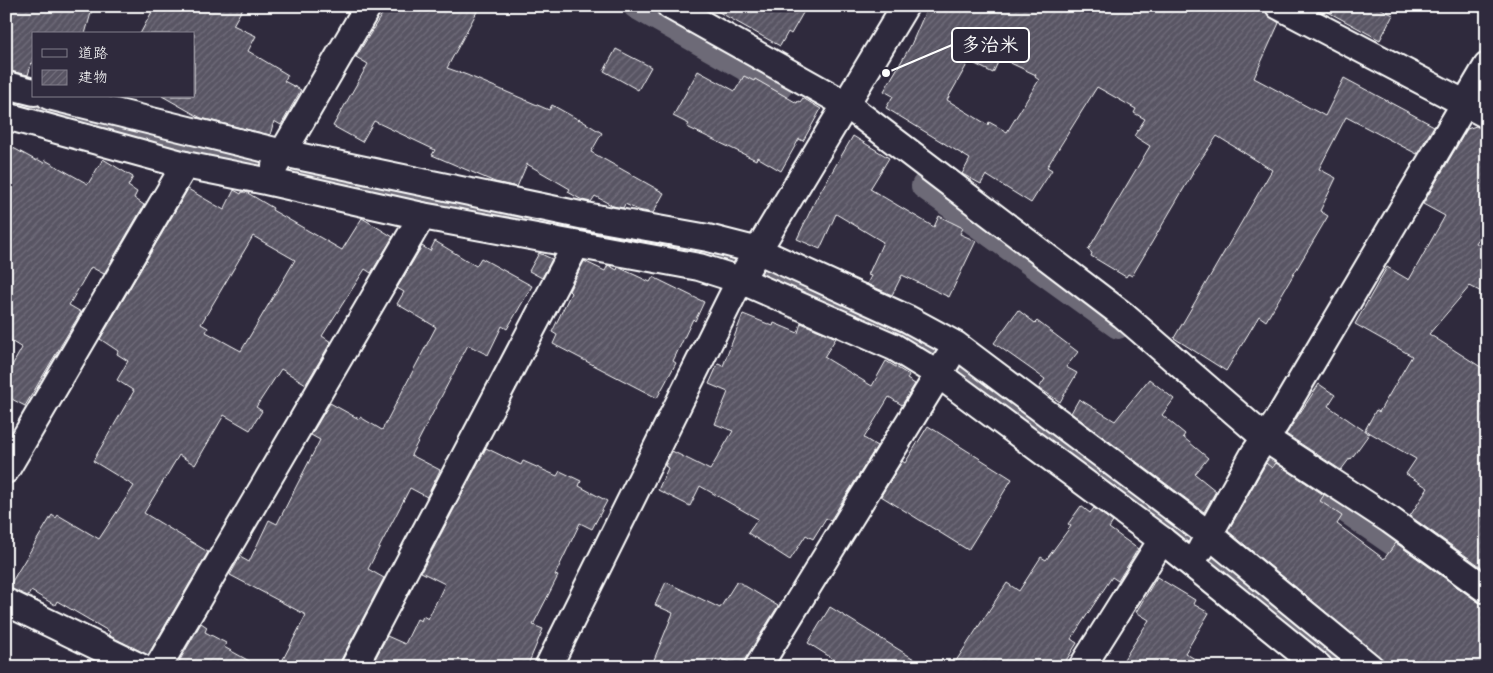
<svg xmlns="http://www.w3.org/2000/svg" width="1493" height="673" viewBox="0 0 1493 673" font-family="'Gochi Hand','Klee One',sans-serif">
  <defs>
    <pattern id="building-hatch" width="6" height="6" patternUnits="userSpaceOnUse" patternTransform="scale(1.25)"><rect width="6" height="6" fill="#595564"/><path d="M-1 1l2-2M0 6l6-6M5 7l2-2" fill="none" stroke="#726e7b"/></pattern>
  </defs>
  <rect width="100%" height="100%" fill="#2f2a3d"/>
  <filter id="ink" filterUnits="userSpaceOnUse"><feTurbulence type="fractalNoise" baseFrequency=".02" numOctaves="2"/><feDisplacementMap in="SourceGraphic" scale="10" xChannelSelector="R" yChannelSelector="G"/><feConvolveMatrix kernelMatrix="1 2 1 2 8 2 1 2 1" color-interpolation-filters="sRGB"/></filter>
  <g filter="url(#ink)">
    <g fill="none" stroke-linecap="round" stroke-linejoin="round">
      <!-- canal -->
      <g stroke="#6d6a77" stroke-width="26">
        <polyline points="636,6 779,87"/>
        <polyline points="6,99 215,152 484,209 730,257 906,335 955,365 1053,433 1245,584 1345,667"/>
        <polyline points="924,186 1118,326"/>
        <polyline points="1271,458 1487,608"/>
      </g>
    </g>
    <!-- building -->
    <g fill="url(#building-hatch)" stroke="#fff" fill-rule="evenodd">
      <polygon points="6,6 93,6 85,34 34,34 34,55 28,75 6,70"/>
      <polygon points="155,6 244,6 233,25 256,36 248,51 288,75 284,81 301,90 281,125 274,121 270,135 201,118 162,96 194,96 194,34 140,34"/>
      <polygon points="387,6 480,6 447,68 467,75 549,110 552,105 579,120 579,119 602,133 591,152 664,193 653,213 638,210 625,204 623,208 613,206 595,196 591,202 582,200 568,192 570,189 527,164 517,187 495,182 432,155 435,150 374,121 362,142 333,126 368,64 356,57"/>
      <polygon points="708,6 807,6 791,34 788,32 780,46"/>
      <path d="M928,6H1264L1267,14L1279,23L1254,78L1325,116L1344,78L1434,126L1417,154L1346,117L1319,169L1336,178L1320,211L1328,216L1266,321L1259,316L1226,371L1174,338L1272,170L1217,136L1192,172L1193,173L1132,276L1128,274L1126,277L1091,256L1092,253L1088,250L1150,146L1134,136L1145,119L1134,113L1136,109L1097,87L1047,167L1052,170L1031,203L986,175L981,184L966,176L962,174L970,159L886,108L893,96L884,91L911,45ZM1000,58L1036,75L1035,77L1039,80L1007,132L989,122L988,125L947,100L969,61L993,73Z"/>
      <polygon points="1317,6 1376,6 1393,15 1380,40"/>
      <polygon points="616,49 651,67 638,90 604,71"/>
      <polygon points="698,71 735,91 744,76 754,81 755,79 797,103 798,101 800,102 803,98 821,109 803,141 799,139 781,171 757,157 756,160 687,127 689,124 673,116"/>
      <polygon points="1476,126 1487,132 1487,225 1476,243 1487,249 1487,295 1470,286 1429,334 1487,371 1487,571 1410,516 1428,488 1406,474 1416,459 1365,430 1376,410 1379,412 1412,356 1355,324 1387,267 1409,280 1445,216 1423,204 1467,129"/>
      <polygon points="853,136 889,158 870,189 934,227 939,216 963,228 960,234 976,241 949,297 902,275 892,295 867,284 871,276 868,275 883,242 836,214 820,249 797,239 816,199"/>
      <polygon points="6,144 37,161 37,159 44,163 45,160 88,184 103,159 133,177 128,186 137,192 134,198 144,205 104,274 91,267 69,305 81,312 25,406 6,396 6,376 22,348 6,338"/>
      <path d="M188,189L224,210L234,190L241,194L242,192H246L273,208L272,210L342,250L362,218L393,237L371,273L365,269L322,336L331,342L306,384L281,369L256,407L262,411L250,430L224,415L195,465L179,455L144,513L208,552L148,655L108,635L110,632L57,601L55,605L31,591L28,596L8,588L52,515L56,518L58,515L99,539L134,486L93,461L134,391L117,380L128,361L117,354L118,351L100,339ZM253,236L295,260L241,351L206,332L208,328L201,324Z"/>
      <polygon points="435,241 476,266 481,258 532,286 507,329 502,326 488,355 468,345 411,455 440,470 427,497 410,488 368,569 384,578 341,660 339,667 279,667 306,615 230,575 240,557 249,562 269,520 277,524 320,440 311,435 330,403 359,419 360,417 382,430 436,327 397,304 404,292 397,288 422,246 430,251"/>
      <polygon points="539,253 552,259 542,278 529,271"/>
      <polygon points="584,261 605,271 608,265 617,270 618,267 620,268 650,282 653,277 704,302 695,321 693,319 673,361 676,363 657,398 553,344 557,335 552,332 571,293 569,291"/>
      <polygon points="1018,310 1035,323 1037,321 1078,352 1066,367 1077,373 1060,402 1039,388 1045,379 994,343"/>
      <polygon points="743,314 773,326 774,323 798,333 801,323 836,338 824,357 872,386 886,361 909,375 907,379 915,384 902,405 889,397 864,438 877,446 830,521 826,518 813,539 806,535 790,560 748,533 758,519 700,486 690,506 658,490 668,468 665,466 672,451 710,470 733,431 715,424 728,392 709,384 718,364 723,366"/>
      <polygon points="1149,379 1174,399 1162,415 1185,434 1183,437 1208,458 1195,474 1216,491 1204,512 1071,413 1079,399 1115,421"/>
      <polygon points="1319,384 1335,395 1328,406 1369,434 1351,459 1350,458 1341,470 1286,434"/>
      <polygon points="928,426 1012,479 968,550 881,496 902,461 905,463"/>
      <polygon points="486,448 521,465 523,461 557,476 560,471 581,481 579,486 607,501 592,529 580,523 555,575 558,576 533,625 543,629 527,667 390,667 375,659 387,636 405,644 417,619 421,621 423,616 428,619 445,584 421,572"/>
      <polygon points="1266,463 1272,468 1276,463 1324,495 1320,501 1342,516 1337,524 1384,559 1396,543 1478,602 1487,605 1487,667 1394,667 1381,658 1228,531"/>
      <polygon points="1081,506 1090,513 1094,508 1113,522 1109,528 1138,549 1118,581 1112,577 1071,639 1077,643 1062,667 952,667 1007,583 1019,591 1041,557 1046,560 1071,526 1068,524"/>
      <polygon points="1157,577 1195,600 1193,604 1209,613 1185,653 1208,667 1119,667 1149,620 1136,612"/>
      <polygon points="737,581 778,606 745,659 743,667 721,659 720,662 714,659 711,667 651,667 673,613 655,605 666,582 720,608"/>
      <polygon points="830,607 927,667 846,667 808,643"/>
      <polygon points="201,623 207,627 205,632 226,643 224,647 260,667 176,667"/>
    </g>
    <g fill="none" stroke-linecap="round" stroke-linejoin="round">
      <!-- street casing -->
      <g stroke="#fff" stroke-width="30">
        <g id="street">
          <polyline points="670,6 847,105 1123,315 1266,439 1390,520 1487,590"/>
          <polyline points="1279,6 1487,115"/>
          <polyline points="6,85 34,92"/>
          <polyline points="49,96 283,153 585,216 708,238 759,251 908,319 956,345 1208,534 1370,667"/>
          <polyline points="6,116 185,165 266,181 422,216 699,267 740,280 894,347 938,374 1162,540 1319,667"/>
          <polyline points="275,166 368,6"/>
          <polyline points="6,470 185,165"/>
          <polyline points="1201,549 1254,454 1276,423 1487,66"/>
          <polyline points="6,602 140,667"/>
          <polyline points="158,667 422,216"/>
          <polyline points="354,667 576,245"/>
          <polyline points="548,667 740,280 905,6"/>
          <polyline points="758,667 948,359"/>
          <polyline points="1082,667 1162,540"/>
        </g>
      </g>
      <!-- street -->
      <use href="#street" stroke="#2f2a3d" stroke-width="26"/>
    </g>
  </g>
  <!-- callouts -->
  <path fill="none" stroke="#fff" stroke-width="2" d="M886 73L952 45"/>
  <circle fill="#fff" stroke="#2f2a3d" stroke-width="2" cx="886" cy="73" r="5"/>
  <rect fill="#2f2a3d" stroke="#fff" stroke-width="2" x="952" y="28" width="77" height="34" rx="5"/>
  <g font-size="19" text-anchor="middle" font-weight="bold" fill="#fff">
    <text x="990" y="51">多治米</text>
  </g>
  <!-- margin -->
  <rect width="1493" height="673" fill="none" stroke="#2f2a3d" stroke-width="25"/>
  <rect x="12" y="12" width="1468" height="648" fill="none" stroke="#fff" stroke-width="2" filter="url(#ink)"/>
  <!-- legend -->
  <rect x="32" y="32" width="162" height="65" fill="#2f2a3d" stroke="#827f8b"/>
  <rect x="42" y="49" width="25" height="8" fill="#2f2a3d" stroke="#827f8b"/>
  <text x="78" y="58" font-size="15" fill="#ffffff">道路</text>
  <rect x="42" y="70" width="25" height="15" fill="url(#building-hatch)" stroke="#827f8b"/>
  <text x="78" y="82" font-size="15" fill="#ffffff">建物</text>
</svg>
